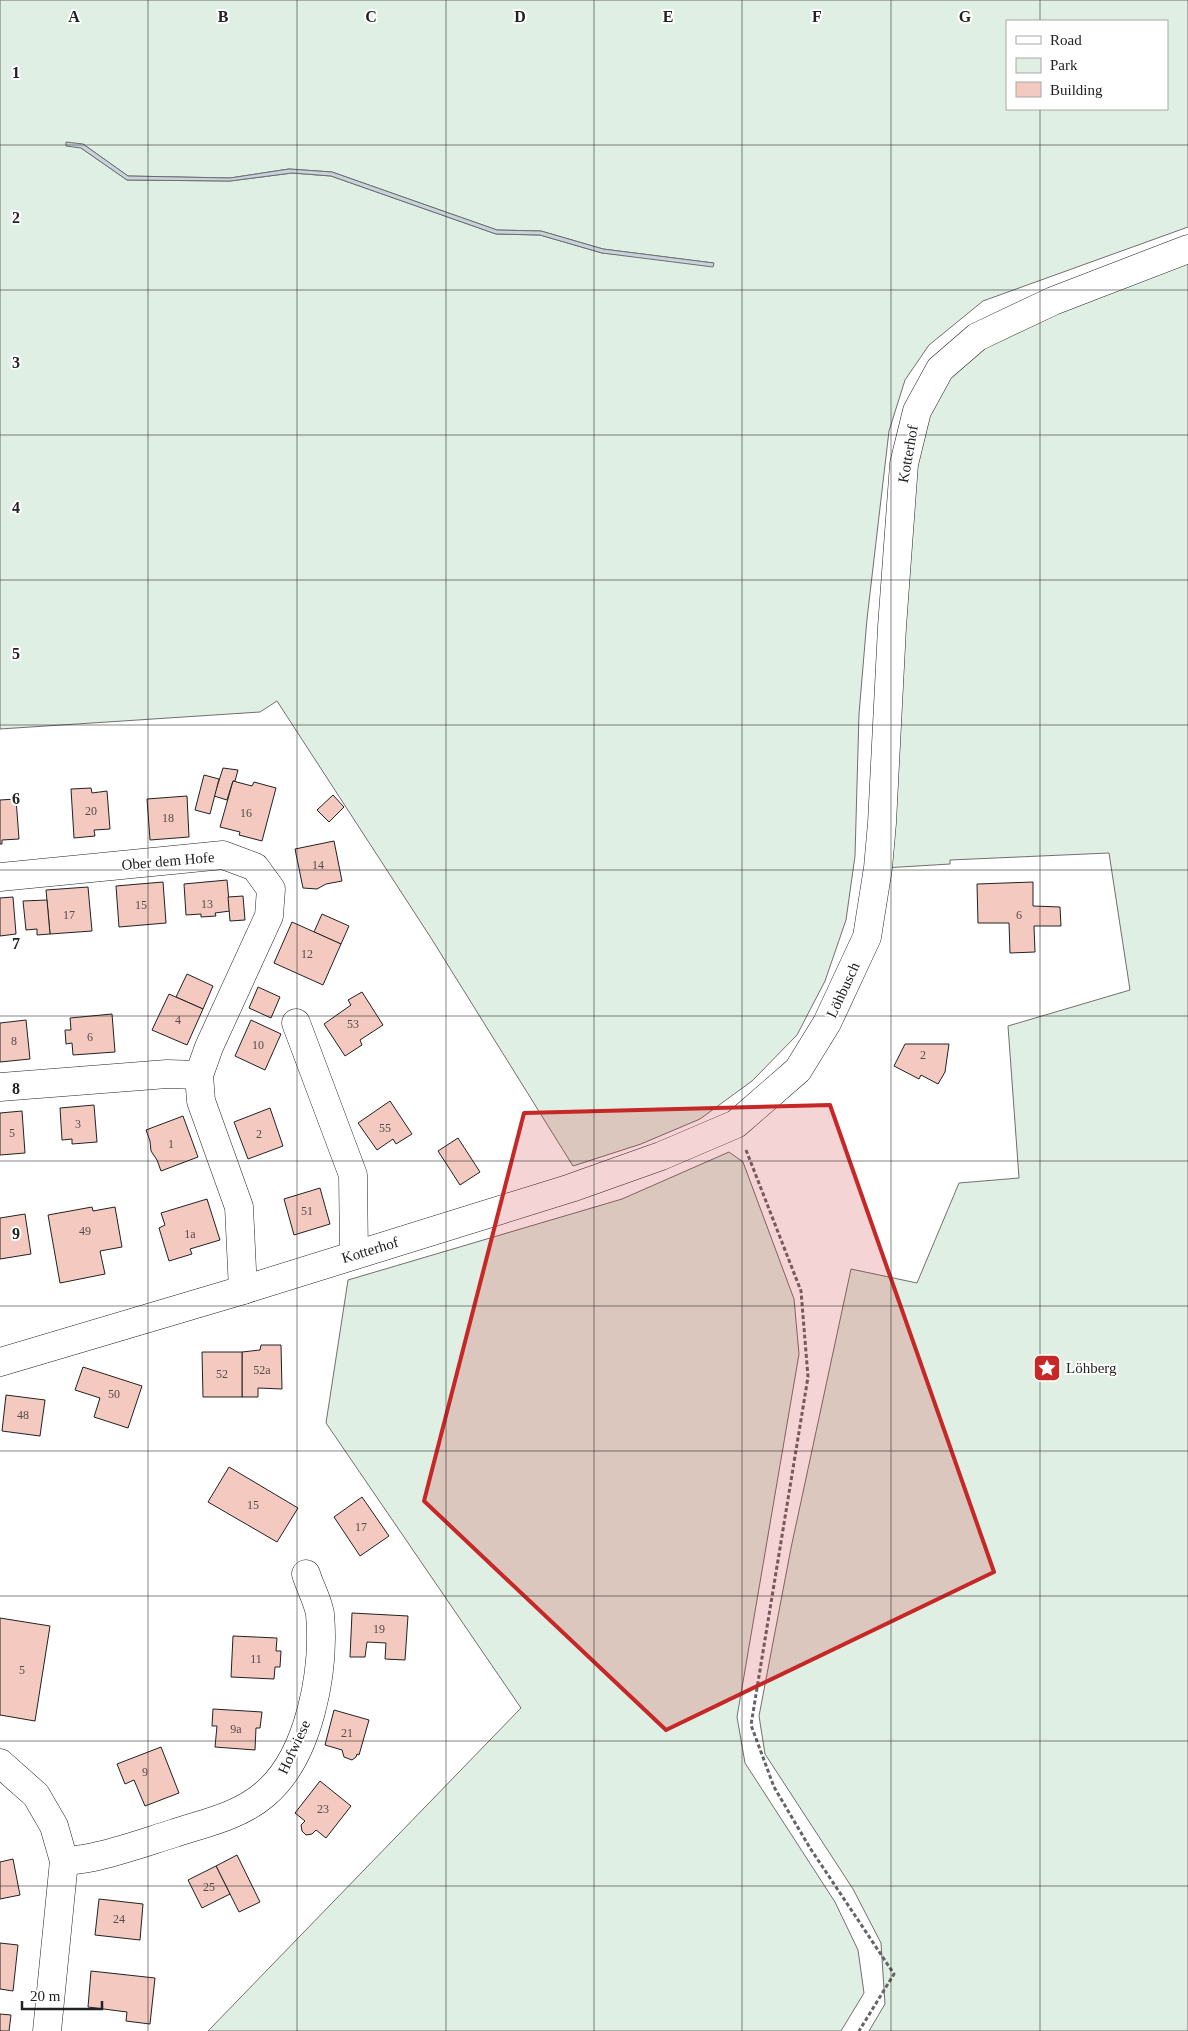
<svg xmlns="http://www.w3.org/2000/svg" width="1188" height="2031" viewBox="0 0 1188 2031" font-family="'Times New Roman',serif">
  <rect width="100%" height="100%" fill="#fff"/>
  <!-- green -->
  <g fill="#e0efe3" stroke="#6f6f6f" fill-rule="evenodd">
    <path d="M0,0H1188V227L983,301L929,345L905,380L889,431L867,619L859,714L855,856L846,920L825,981L797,1035L752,1081L700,1119L641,1144L573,1166L431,938L277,701L260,712L0,729ZM1007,21H1167V109H1007ZM83,144L128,176L230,178L289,169L332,172L497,230L541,231L603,249L713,263L602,253L540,235L496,234L331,176L292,173L230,181L127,180L81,148Z"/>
    <polygon points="1188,257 1188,2031 869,2031 885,2004 881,1943 853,1889 765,1754 759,1716 791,1548 851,1269 917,1283 959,1183 1019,1178 1008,1026 1130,990 1109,853 950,860 950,864 884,868 896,626 923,410 981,341"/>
    <polygon points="729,1152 743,1162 794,1299 799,1354 737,1717 745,1763 835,1902 858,1950 864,1993 841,2031 208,2031 521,1708 326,1423 348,1280 622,1199"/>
  </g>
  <!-- water -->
  <polygon fill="#c7d3dd" stroke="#6f6f6f" points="66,142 83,144 128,176 230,178 289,169 332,172 497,230 541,231 603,249 714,263 713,267 602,253 540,235 496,234 331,176 292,173 230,181 127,180 81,148 66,146"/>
  <!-- building -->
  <g fill="#f3c9c0" stroke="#222">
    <polygon points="223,768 238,770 235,781 233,781 227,800 214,796"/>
    <polygon points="204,775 219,779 210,814 195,810"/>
    <polygon points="233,781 252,786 254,782 276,788 262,841 239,835 240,832 220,827"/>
    <polygon points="91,788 92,793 107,791 110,829 94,830 95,836 74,838 71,789"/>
    <polygon points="333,795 344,807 329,822 317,810"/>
    <polygon points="187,796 189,837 150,840 147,799"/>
    <polygon points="16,799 19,839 2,840 2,844 0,844 0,800"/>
    <polygon points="334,841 342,881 326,884 317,889 303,888 295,849"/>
    <polygon points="227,880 230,911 215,913 216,916 201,917 201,914 186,915 184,884"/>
    <polygon points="163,882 166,923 119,927 116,886"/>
    <polygon points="1033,882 1033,906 1060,907 1061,926 1034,926 1035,952 1010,953 1009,923 978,923 977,884"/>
    <polygon points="88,887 92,931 50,934 46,890"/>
    <polygon points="243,896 245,920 230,921 228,897"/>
    <polygon points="13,897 16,934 0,936 0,898"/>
    <polygon points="47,900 50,934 37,935 37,929 26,930 23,901"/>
    <polygon points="322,914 349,926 341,944 314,932"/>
    <polygon points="292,922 341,944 323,985 274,963"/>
    <polygon points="187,974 213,986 203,1009 176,997"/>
    <polygon points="258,987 280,997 271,1018 249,1008"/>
    <polygon points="362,992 383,1025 360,1040 362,1045 345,1056 324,1024 351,1005 348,1000"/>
    <polygon points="169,994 203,1009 187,1045 152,1030"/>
    <polygon points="112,1014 115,1052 73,1055 72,1043 66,1044 65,1030 71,1030 70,1018"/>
    <polygon points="26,1020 30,1059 0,1062 0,1023"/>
    <polygon points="251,1020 281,1034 265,1070 235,1056"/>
    <polygon points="905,1044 949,1044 945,1072 938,1084 921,1075 919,1079 894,1066"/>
    <polygon points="390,1101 412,1134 396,1144 393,1139 377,1150 358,1123"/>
    <polygon points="94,1105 97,1142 72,1144 72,1139 62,1140 60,1108"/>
    <polygon points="270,1108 283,1146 248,1159 234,1122"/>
    <polygon points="22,1111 25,1153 0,1155 0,1113"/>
    <polygon points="183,1116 198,1157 161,1171 157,1160 151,1151 150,1141 146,1130"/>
    <polygon points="458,1138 480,1172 460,1185 438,1151"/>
    <polygon points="320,1188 330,1224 294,1235 284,1199"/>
    <polygon points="207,1199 220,1240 190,1249 192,1254 169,1261 159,1228 165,1225 161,1213"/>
    <polygon points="92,1207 93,1211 115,1207 122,1247 100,1251 105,1274 60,1283 48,1215"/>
    <polygon points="25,1214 31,1254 0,1259 0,1218"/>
    <polygon points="261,1345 281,1345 282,1389 258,1388 258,1397 242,1397 242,1352 260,1350"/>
    <polygon points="202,1352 242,1352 242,1397 203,1397"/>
    <polygon points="83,1367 142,1386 128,1428 94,1417 100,1398 75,1390"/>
    <polygon points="6,1395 45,1400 40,1436 2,1431"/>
    <polygon points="229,1467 298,1508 277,1542 208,1502"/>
    <polygon points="362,1497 389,1536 360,1556 334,1517"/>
    <polygon points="352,1613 408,1616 405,1660 385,1659 386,1643 367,1642 365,1657 350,1657"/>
    <polygon points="0,1618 50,1626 35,1721 0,1715"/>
    <polygon points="233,1636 277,1638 276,1651 281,1651 280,1667 275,1667 274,1679 231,1677"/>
    <polygon points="213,1709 262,1712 260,1728 256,1728 255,1750 215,1747 217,1726 212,1726"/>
    <polygon points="334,1710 369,1720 359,1755 357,1754 356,1757 352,1760 344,1757 342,1750 325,1745"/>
    <polygon points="161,1747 179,1793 145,1806 134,1780 125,1784 117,1764"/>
    <polygon points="320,1781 351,1806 326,1838 316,1830 312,1834 306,1835 302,1831 301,1825 305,1821 295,1813"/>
    <polygon points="237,1855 260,1902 239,1912 216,1866"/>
    <polygon points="13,1859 20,1895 0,1899 0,1862"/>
    <polygon points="216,1866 230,1894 202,1908 188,1880"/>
    <polygon points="99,1899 143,1904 140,1940 95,1935"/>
    <polygon points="0,1943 18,1945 13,1991 0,1989"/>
    <polygon points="91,1971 155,1978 150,2024 126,2021 127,2012 88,2007"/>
    <polygon points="0,2014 11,2015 9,2031 0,2031"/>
  </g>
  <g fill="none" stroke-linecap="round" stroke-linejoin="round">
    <!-- minor casing -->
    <g stroke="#222" stroke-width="29">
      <g id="minor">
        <polyline points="0,877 223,855 255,867 271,889 269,916 209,1047 199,1075 201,1101 239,1207 243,1290"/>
        <polyline points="296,1023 353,1175 354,1255"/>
        <polyline points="0,1087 167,1074 199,1075"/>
        <polyline points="0,1362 243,1290 571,1188 661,1156 736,1124 798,1070 827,1023 867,937 878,868 882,823 892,627 904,464 917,411 940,369 977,337 1053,301 1188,249"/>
        <polyline points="0,1763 36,1795 54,1826 64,1861 47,2031"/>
        <path d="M64,1861C75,1860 87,1859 98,1856C124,1850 149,1841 175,1833C205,1823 240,1816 265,1794C310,1756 325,1670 320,1614C318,1601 310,1587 306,1574"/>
      </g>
    </g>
    <!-- path -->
    <polyline stroke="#646464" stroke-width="3" stroke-dasharray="4 2.5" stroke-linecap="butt" points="746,1150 801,1291 808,1377 751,1725 774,1787 810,1848 894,1974 859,2031"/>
    <!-- minor -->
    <use href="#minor" stroke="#fff" stroke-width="28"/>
  </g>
  <!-- marked area -->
  <path fill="#c62828" fill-opacity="0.2" stroke="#c62828" stroke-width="4" stroke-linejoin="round" d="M830,1105L994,1572L666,1730L424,1501L524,1113Z"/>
  <!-- grid -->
  <path fill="none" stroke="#222" stroke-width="1" stroke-opacity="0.55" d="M148,0V2031M297,0V2031M446,0V2031M594,0V2031M742,0V2031M891,0V2031M1040,0V21M1040,109V2031M0,145H1188M0,290H1188M0,435H1188M0,580H1188M0,725H1188M0,870H1188M0,1016H1188M0,1161H1188M0,1306H1188M0,1451H1188M0,1596H1188M0,1741H1188M0,1886H1188"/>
  <!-- icons -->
  <defs>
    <g id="sight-square" transform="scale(1.4375)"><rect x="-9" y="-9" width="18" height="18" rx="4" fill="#c62828" stroke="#fff"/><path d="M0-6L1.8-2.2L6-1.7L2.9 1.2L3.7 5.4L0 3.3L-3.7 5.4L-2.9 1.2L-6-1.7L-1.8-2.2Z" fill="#fff"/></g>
  </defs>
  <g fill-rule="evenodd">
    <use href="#sight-square" x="1047" y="1368"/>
  </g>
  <g text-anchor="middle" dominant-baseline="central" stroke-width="4" stroke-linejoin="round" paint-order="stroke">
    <!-- number labels -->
    <g font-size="12" fill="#564c4a">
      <text x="91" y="811">20</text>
      <text x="246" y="813">16</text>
      <text x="168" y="818">18</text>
      <text x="318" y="865">14</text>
      <text x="207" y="904">13</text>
      <text x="141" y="905">15</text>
      <text x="69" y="915">17</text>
      <text x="1019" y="915">6</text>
      <text x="307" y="954">12</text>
      <text x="178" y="1020">4</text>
      <text x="353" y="1024">53</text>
      <text x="90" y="1037">6</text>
      <text x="14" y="1041">8</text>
      <text x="258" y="1045">10</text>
      <text x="923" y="1055">2</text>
      <text x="78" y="1124">3</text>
      <text x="385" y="1128">55</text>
      <text x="12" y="1133">5</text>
      <text x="259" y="1134">2</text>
      <text x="171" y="1144">1</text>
      <text x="307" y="1211">51</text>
      <text x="85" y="1231">49</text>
      <text x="190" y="1234">1a</text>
      <text x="262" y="1370">52a</text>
      <text x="222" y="1374">52</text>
      <text x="114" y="1394">50</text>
      <text x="23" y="1415">48</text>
      <text x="253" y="1505">15</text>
      <text x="361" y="1527">17</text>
      <text x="379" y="1629">19</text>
      <text x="256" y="1659">11</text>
      <text x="22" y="1670">5</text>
      <text x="236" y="1729">9a</text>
      <text x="347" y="1733">21</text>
      <text x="145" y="1772">9</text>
      <text x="323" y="1809">23</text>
      <text x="209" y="1887">25</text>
      <text x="119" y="1919">24</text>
    </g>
    <!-- street labels -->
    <g font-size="15" fill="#222" stroke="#fff">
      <text transform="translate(908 454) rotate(-80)">Kotterhof</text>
      <text transform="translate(168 861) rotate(-5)">Ober dem Hofe</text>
      <text transform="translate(843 990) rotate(-65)">Löhbusch</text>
      <text transform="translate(370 1250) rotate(-17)">Kotterhof</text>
      <text transform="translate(294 1747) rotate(-65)">Hofwiese</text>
    </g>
    <!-- poi labels -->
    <g font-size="15" fill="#222" stroke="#fff" text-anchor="start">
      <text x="1066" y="1368">Löhberg</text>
    </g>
  </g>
  <g font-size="16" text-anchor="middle" font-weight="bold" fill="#222" stroke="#fff" stroke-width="4" stroke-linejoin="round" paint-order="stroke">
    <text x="74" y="22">A</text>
    <text x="223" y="22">B</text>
    <text x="371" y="22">C</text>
    <text x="520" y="22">D</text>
    <text x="668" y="22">E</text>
    <text x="817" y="22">F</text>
    <text x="965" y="22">G</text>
    <text x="16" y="78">1</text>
    <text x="16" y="223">2</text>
    <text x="16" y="368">3</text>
    <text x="16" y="513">4</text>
    <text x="16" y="659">5</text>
    <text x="16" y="804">6</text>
    <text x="16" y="949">7</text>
    <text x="16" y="1094">8</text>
    <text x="16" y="1239">9</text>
  </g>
  <!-- legend -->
  <rect x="1006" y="20" width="162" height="90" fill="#ffffff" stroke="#a7a7a7"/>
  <rect x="1016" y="36" width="25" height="8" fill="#ffffff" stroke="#a7a7a7"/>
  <text x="1050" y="45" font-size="15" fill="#222222">Road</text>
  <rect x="1016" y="58" width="25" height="15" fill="#e0efe3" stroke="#a7a7a7"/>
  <text x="1050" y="70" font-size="15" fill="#222222">Park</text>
  <rect x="1016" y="82" width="25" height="15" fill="#f3c9c0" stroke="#a7a7a7"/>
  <text x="1050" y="95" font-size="15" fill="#222222">Building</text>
  <!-- scale -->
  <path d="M22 2001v8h80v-8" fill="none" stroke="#222222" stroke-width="2.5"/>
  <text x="30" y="2001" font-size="15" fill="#222222" stroke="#ffffff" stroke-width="4" paint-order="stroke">20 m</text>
</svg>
